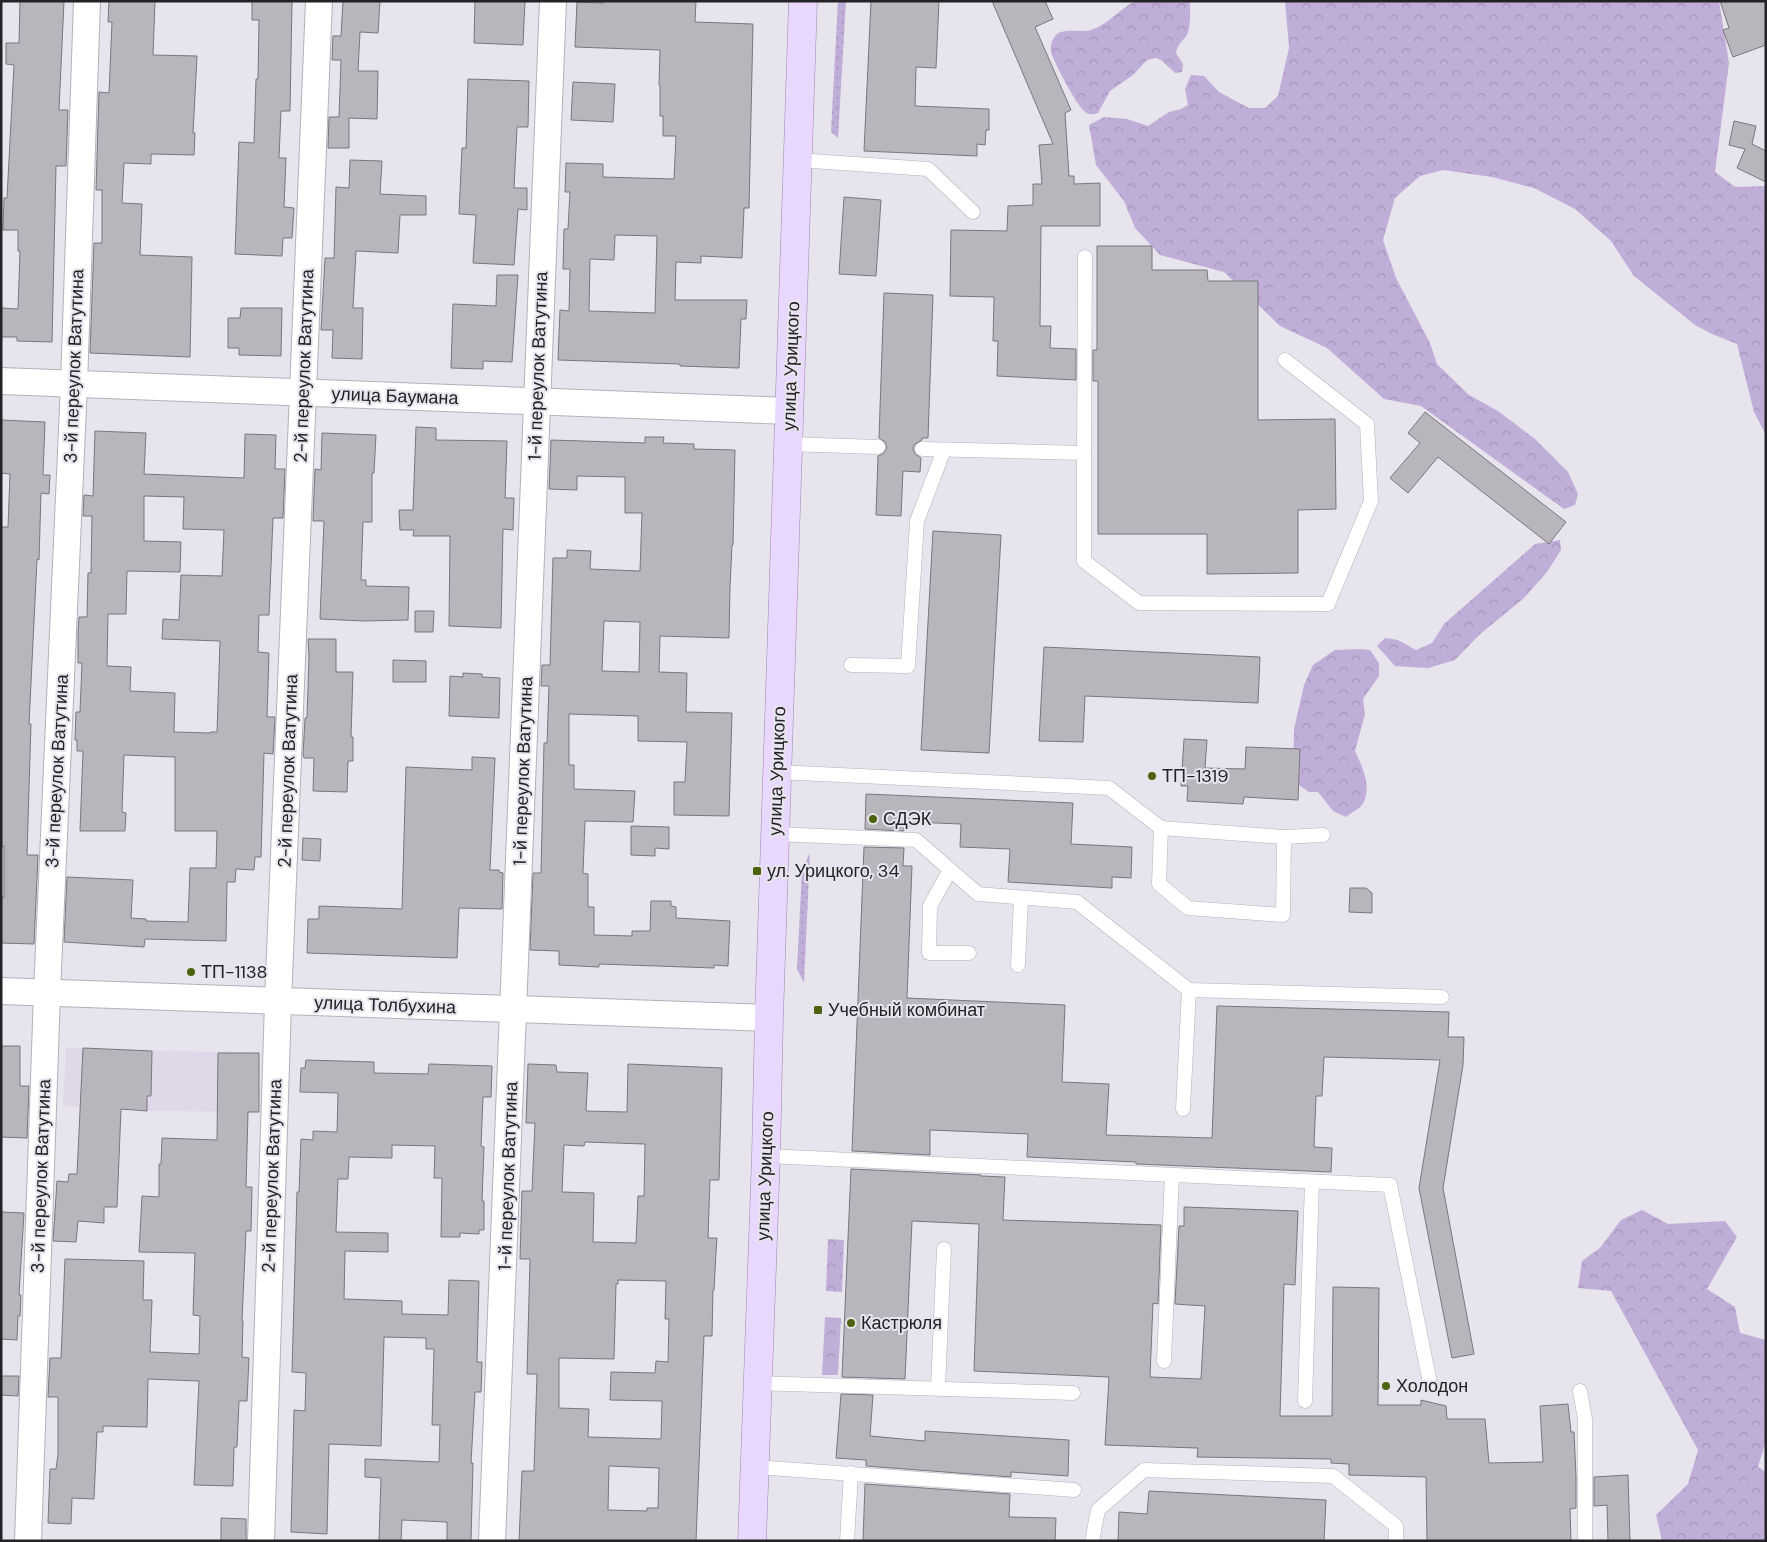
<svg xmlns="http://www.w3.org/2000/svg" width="1767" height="1542" viewBox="0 0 1767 1542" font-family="'DM Sans',sans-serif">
  <defs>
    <pattern id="grass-dots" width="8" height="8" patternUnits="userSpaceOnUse" patternTransform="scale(1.25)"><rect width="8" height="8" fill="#bfaed8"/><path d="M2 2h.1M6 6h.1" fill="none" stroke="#a495b9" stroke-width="1.8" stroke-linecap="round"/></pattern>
    <pattern id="forest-crowns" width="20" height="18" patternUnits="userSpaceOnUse" patternTransform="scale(1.25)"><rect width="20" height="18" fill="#bfaed8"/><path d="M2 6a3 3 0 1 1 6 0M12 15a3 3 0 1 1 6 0" fill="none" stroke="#a495b9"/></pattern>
  </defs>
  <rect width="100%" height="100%" fill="#e8e4ed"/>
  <!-- built -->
  <polygon fill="#dfd8e8" points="66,1048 259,1053 259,1112 160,1111 63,1106"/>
  <!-- grass -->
  <g fill="url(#grass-dots)">
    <polygon points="838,1 846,1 838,138 831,132"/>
    <polygon points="810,853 804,983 797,969 802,870"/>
  </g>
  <!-- forest -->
  <g fill="url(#forest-crowns)">
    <path d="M1136,1H1190C1190,11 1191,26 1187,35C1183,41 1177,44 1176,53L1183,64L1182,72L1175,73L1161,60L1156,58L1147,60L1133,75L1110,91L1098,113C1092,115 1088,115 1084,111C1077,106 1052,59 1051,51C1050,47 1052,40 1055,36C1062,27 1081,33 1091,30C1108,25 1120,8 1136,1Z"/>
    <polygon points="1285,1 1719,1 1729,63 1715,172 1735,187 1766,186 1766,435 1754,412 1737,344 1712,334 1695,325 1634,276 1611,241 1575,209 1534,188 1492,177 1443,170 1420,176 1395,198 1383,240 1396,278 1430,343 1437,364 1469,395 1498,411 1535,439 1568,472 1578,494 1575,505 1564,509 1421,406 1384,399 1327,348 1280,326 1224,272 1160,255 1135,228 1124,201 1096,165 1089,125 1104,117 1127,119 1148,126 1169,112 1181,109 1188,105 1185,89 1191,75 1204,76 1219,92 1249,108 1265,108 1278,96 1289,48"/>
    <polygon points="1560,540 1561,550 1547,572 1524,598 1479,635 1455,660 1428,668 1395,666 1377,646 1385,638 1398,640 1416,650 1432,643 1444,624 1535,544"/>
    <path d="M1360,649L1370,650L1379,663V676L1363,699L1365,714L1355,751C1362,766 1373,789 1362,805C1359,809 1351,813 1346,817L1333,811L1318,792H1309L1293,781L1294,729L1304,685L1313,665L1335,650Z"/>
    <polygon points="1642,1210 1668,1224 1725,1221 1737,1237 1707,1289 1735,1307 1740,1333 1766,1340 1766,1441 1758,1467 1766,1472 1766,1541 1662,1541 1656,1515 1688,1484 1698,1450 1611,1291 1578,1288 1582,1261 1600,1248 1621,1220"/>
    <polygon points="828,1239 844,1240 842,1292 826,1291"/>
    <polygon points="825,1317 841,1318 838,1375 822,1375"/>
  </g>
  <!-- building -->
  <g fill="#b8b5bd" stroke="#79767d" fill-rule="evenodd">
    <polygon points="20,1 64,1 59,110 68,110 66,166 56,166 52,342 17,341 17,337 1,337 1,308 18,309 20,251 18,251 18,230 3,230 4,198 7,198 14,65 6,64 6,43 19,43"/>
    <polygon points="109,1 155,1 153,55 197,56 193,133 195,133 194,155 151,154 151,164 124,163 122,203 142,204 140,255 192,257 190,357 90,353 94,243 102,243 102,190 96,190 99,92 109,93 112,22 108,22"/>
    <polygon points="252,1 292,1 290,111 281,111 279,158 286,158 284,207 294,208 292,238 283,238 282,256 235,254 239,142 254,143 256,79 258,79 259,20 252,20"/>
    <polygon points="343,1 380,1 378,33 360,32 358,71 378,71 377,119 349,118 349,148 328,148 329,117 339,117 341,60 332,60 333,36 341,36"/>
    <polygon points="475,1 525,1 523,45 474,43"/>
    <path d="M603,1H696L695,22L753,24L749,208H744L742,258L701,256V263L676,262L675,300H747L746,319H741L739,368L680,366V364L558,360L560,310L569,311L570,269H563L564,229H568L570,192H565L566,163L603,164V177L674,179L676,136H663V116H660V85H659L660,50L575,47L577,2L603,3ZM615,235L657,236L655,313L589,311L590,259L614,260Z"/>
    <polygon points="871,1 939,1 936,68 916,67 915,106 989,109 989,130 986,130 985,145 977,144 977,156 864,151"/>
    <polygon points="992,1 1045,1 1053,19 1035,27 1071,110 1065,113 1069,176 1074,176 1074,184 1100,183 1100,226 1041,226 1040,326 1051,326 1050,348 1076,349 1076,380 997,376 998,341 993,341 994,297 950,296 951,230 1007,231 1008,206 1033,205 1033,184 1042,184 1039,145 1053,144"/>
    <polygon points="1720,1 1766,1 1766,45 1733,57 1723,30 1729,28"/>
    <polygon points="468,79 529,81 528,127 517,127 514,188 527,188 527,210 518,209 514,265 473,263 476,215 459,214 462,148 466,148"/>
    <polygon points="573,82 615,84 613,122 571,120"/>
    <polygon points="1734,121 1756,126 1752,144 1766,151 1766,182 1737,168 1745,149 1729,145"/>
    <polygon points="350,160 382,161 380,194 426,196 426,215 400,215 398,253 356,251 353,308 363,308 362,359 332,358 333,330 321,330 325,258 334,258 336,187 349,188"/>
    <polygon points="844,197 881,200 876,276 839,274"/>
    <polygon points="1097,246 1152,246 1152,270 1207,270 1208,281 1258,281 1258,420 1335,419 1336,509 1298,510 1298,573 1207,574 1207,534 1098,534 1098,381 1093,381 1093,350 1097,350"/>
    <polygon points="497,275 518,275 512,362 483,361 483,369 451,368 453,304 496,306"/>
    <polygon points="884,293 933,295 928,438 922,438 922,440 915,444 913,448 915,454 921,458 920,472 903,471 901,516 876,515 878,456 883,454 887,448 885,442 879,438"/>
    <polygon points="241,308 282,308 281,356 239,355 239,348 228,348 228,318 240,318"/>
    <polygon points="1425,412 1566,522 1549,544 1438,457 1408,493 1390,478 1420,443 1408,433"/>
    <polygon points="1,420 45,422 43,475 50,475 49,494 41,493 39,560 37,559 29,724 31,724 27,855 38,855 34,944 1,943 1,897 4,897 4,846 1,846 1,527 8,527 10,474 1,473"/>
    <polygon points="416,427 436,428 436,440 507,441 505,498 514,498 513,530 503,529 501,628 449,626 450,536 413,536 414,530 400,530 399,510 413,510"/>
    <path d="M95,431L146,433L144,474L244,478L245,434L276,435L275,469H285L283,518H273L269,615H259L258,652L269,653L267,717H275L273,754L264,753L261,857H255L254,870L236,869L235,882H227L226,941L145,939L144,947L64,942L67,877L133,880L131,918L146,919V921L188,922L190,868H216L217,831H175V757L124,755L122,812L126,813L125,831H80L83,751H77V740H75L76,712H80L82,663H78V632L79,617H87L88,573H91L92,516H83L84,495L93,496ZM144,496L184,497L183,529L224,530L222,576L181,575L179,620L163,619L162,639L220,641L217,732H210V733L174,732L175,693L130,691L131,667L107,666L108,614H126L127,571L180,572L181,542L144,541Z"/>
    <polygon points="322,433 376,435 374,473 372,473 372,522 363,522 361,580 366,580 366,586 409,587 408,620 365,621 320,619 324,521 313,521 313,519 315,469 321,470"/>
    <path d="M645,437H664L663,443L694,444V449L735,450L733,545H732L730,587L729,638L660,636L659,672L687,673L686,712L732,713L729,816L674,815V782H685L687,742L638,741V716L569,714V765H574V789L635,791L633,822L585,821L583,873L588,874V907H594V935L632,936V931H650L651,901H671V906L676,907V918L730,921L728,966L714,965V968L599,964V967L559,965V951L530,950L533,873H541L544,743H547L549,686H541L542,665H550L553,558H567V550L591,551L590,569L640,571L642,513H625V477L577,476V490L549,489L551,440L645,443ZM604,621L640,622L639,672L602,671Z"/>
    <polygon points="933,531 1001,535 989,753 921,750"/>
    <polygon points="415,611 434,611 433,632 415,632"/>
    <polygon points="308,639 336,639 336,672 353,672 351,737 353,737 353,761 348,761 347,792 313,791 314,758 304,758 303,755 305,718 307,718 309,657"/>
    <polygon points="1044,647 1260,657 1258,703 1085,696 1083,742 1039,741"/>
    <polygon points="393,660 426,661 426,682 393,682"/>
    <polygon points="463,673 482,674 482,677 500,678 499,718 449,716 450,676 463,677"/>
    <polygon points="1184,739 1207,740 1205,768 1245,769 1246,747 1300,749 1298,800 1244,797 1243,804 1187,801 1188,786 1181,786"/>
    <polygon points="472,757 495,758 490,870 499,870 499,872 503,873 502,909 459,908 457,958 307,953 308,919 319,919 319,906 402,909 406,767 472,770"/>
    <polygon points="866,794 1073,803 1071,844 1132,847 1131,878 1112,877 1112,888 1008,882 1010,849 960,847 961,824 912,822 912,826 904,826 904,831 865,829"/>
    <polygon points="631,826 669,827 669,849 655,848 655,856 631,855"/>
    <polygon points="303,838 321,839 320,861 302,860"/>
    <polygon points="864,847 904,848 903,866 912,866 907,998 1065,1005 1062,1082 1109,1084 1106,1135 1212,1138 1217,1006 1449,1012 1448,1037 1464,1037 1463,1065 1443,1188 1474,1354 1452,1358 1419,1188 1440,1060 1324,1057 1322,1096 1316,1096 1314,1147 1332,1148 1331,1172 1136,1164 1136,1162 1027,1157 1028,1134 930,1130 930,1155 852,1151"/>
    <polygon points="1350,888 1366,888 1372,893 1372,913 1349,912"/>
    <polygon points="1,1046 20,1046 20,1086 29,1086 27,1138 1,1137"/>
    <polygon points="83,1048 152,1051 151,1096 147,1096 147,1111 121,1109 117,1207 104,1207 104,1223 78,1221 76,1242 53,1241 57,1181 68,1182 69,1174 77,1174"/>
    <polygon points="218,1053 259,1053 259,1112 248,1112 246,1187 252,1187 251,1231 246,1231 242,1321 243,1321 242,1357 249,1358 247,1401 239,1401 237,1447 234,1447 233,1486 194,1485 199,1381 148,1379 147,1427 103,1426 103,1432 97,1432 94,1499 72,1498 71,1524 48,1523 50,1469 56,1469 58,1454 58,1397 48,1397 49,1377 50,1358 61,1358 65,1259 144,1261 143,1300 152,1300 150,1352 199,1354 200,1316 193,1315 195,1253 139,1252 142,1196 159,1197 159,1164 161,1164 162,1138 217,1140"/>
    <polygon points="306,1060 374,1062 374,1073 428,1074 429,1064 492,1066 491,1097 483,1097 481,1146 484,1147 482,1201 484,1201 484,1230 479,1230 479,1234 460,1233 460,1237 441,1237 442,1178 434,1178 435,1146 392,1145 392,1158 349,1157 348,1179 338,1179 336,1232 388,1233 388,1252 345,1251 344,1299 402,1301 402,1314 448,1315 449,1280 479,1281 477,1362 482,1362 481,1392 475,1392 471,1463 473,1463 471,1541 447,1541 447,1522 402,1520 401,1541 379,1541 381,1478 365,1477 365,1459 439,1462 440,1425 432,1425 434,1349 426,1349 426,1338 384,1337 381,1446 329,1444 327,1534 291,1532 294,1410 305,1411 306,1373 292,1372 297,1192 299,1192 301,1139 313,1140 313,1131 337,1132 338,1093 300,1092 301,1068 305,1068"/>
    <path d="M528,1064L556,1065L557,1072L588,1073L586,1111L627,1112L628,1064L722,1068L719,1180H710L708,1238H717L716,1252L714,1290H713L712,1336H704L696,1541H519L522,1471H534L537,1374H527L530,1259H520L522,1191H532L535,1123H526ZM585,1142L645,1144L644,1196H638L636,1243L593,1242L594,1193L562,1192L564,1145L584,1146ZM618,1280L666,1281L665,1319H669L668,1362L656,1361L655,1373L611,1372L610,1400L662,1401L661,1439L588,1437L589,1409L559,1408V1358L614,1359L616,1284H618ZM609,1466L659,1468L658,1508H647V1511L608,1510Z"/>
    <polygon points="851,1169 981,1175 981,1176 1005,1177 1003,1220 1161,1225 1158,1304 1153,1303 1150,1377 1201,1379 1205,1306 1175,1304 1179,1226 1184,1226 1184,1207 1298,1211 1295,1285 1284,1284 1280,1416 1332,1416 1333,1287 1379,1288 1378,1405 1421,1405 1421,1400 1446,1406 1447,1419 1485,1419 1489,1463 1543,1462 1540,1406 1568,1404 1571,1432 1574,1432 1576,1477 1576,1508 1570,1509 1571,1541 1427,1541 1426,1477 1349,1475 1349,1464 1331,1463 1331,1459 1197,1457 1198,1448 1105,1445 1109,1377 974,1371 979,1224 912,1221 905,1379 842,1377"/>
    <polygon points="1,1212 24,1213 19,1295 21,1295 20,1316 18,1316 17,1340 1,1339"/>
    <polygon points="1,1376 19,1376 18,1396 1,1395"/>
    <polygon points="841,1394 873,1395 870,1436 925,1441 925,1431 1069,1440 1068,1476 1011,1472 1011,1477 866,1466 866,1460 836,1458"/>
    <polygon points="1628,1475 1630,1541 1608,1541 1607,1505 1594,1506 1594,1477"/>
    <polygon points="865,1484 1010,1494 1009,1517 1056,1518 1055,1541 863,1541"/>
    <polygon points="1149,1491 1326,1500 1324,1541 1118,1541 1119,1512 1147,1514"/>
    <polygon points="221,1518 246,1519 246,1541 221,1541"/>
  </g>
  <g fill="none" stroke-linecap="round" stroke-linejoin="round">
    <!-- service casing -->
    <g stroke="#b4b0b9" stroke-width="15">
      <g id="service">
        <polyline points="797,160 928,169 973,212"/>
        <polyline points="788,444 878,447"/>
        <polyline points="922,449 1084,453 1085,257"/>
        <polyline points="1084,453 1084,561 1139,603 1328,604 1371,501 1367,424 1285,360"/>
        <polyline points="851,665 908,666 917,521 944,450"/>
        <polyline points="777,772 1109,788 1161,828 1284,837 1323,835"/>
        <polyline points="1161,828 1159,884 1188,908 1283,915 1284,837"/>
        <polyline points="775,834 916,840 978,894 1077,902 1189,990 1183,1109"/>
        <polyline points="950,870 930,906 929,953 969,953"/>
        <polyline points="1018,965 1021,898"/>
        <polyline points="1189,990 1442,997"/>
        <polyline points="766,1156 1390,1185 1430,1383"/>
        <polyline points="1164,1361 1172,1175"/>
        <polyline points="757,1383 1073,1393"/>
        <polyline points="938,1388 944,1249"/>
        <polyline points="1580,1391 1585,1419 1585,1541"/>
        <polyline points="1305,1401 1312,1182"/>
        <polyline points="754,1467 1074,1490"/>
        <polyline points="847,1541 851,1473"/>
        <polyline points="1092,1541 1098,1510 1144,1470 1333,1476 1396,1526 1396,1541"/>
      </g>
    </g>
    <!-- minor casing -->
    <g stroke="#b4b0b9" stroke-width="28">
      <g id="minor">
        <polyline points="1,381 789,411"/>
        <polyline points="1,991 769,1018"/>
        <polyline points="28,1541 47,993 74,384 87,1"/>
        <polyline points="261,1541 278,1002 319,1"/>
        <polyline points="492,1541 553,1"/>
      </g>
    </g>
    <!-- primary casing -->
    <g stroke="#9987b2" stroke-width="29">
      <polyline id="primary" points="752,1541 766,1156 769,1018 803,1"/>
    </g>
    <!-- service -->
    <use href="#service" stroke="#fff" stroke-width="14"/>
    <!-- minor -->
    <use href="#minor" stroke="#fff" stroke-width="26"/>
    <!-- primary -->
    <use href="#primary" stroke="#e8d8fe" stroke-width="28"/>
  </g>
  <!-- markers -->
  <g fill="#4d620e" stroke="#e8e4ed" stroke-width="2">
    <circle cx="1152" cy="776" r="5"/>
    <circle cx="873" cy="819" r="5"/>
    <rect x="752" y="866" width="10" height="10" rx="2.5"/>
    <circle cx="191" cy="972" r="5"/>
    <rect x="813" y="1005" width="10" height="10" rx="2.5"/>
    <circle cx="851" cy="1323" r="5"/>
    <circle cx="1386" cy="1386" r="5"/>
  </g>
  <g text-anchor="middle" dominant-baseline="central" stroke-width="4" stroke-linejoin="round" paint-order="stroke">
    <!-- street labels -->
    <g font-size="18" fill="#242226" stroke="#e8e4ed">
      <text transform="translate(74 366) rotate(-88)">3-й переулок Ватутина</text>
      <text transform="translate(304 366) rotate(-88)">2-й переулок Ватутина</text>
      <text transform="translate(538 366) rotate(-88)">1-й переулок Ватутина</text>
      <text transform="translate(791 366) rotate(-88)">улица Урицкого</text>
      <text transform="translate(395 396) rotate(2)">улица Баумана</text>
      <text transform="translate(57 771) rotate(-87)">3-й переулок Ватутина</text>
      <text transform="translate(288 771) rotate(-88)">2-й переулок Ватутина</text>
      <text transform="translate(523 771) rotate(-88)">1-й переулок Ватутина</text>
      <text transform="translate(777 771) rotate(-88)">улица Урицкого</text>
      <text transform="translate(385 1005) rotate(2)">улица Толбухина</text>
      <text transform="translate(41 1176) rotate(-88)">3-й переулок Ватутина</text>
      <text transform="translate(272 1176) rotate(-88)">2-й переулок Ватутина</text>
      <text transform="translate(508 1176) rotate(-88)">1-й переулок Ватутина</text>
      <text transform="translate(765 1176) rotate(-88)">улица Урицкого</text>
    </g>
    <!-- poi labels -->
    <g font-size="18" fill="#242226" stroke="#e8e4ed" text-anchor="start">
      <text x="1162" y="776">ТП-1319</text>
      <text x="883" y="819">СДЭК</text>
      <text x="767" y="871">ул. Урицкого, 34</text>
      <text x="201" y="972">ТП-1138</text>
      <text x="828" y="1010">Учебный комбинат</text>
      <text x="861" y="1323">Кастрюля</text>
      <text x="1396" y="1386">Холодон</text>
    </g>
  </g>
  <!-- border -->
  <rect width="1767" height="1542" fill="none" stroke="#242226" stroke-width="5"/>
</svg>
